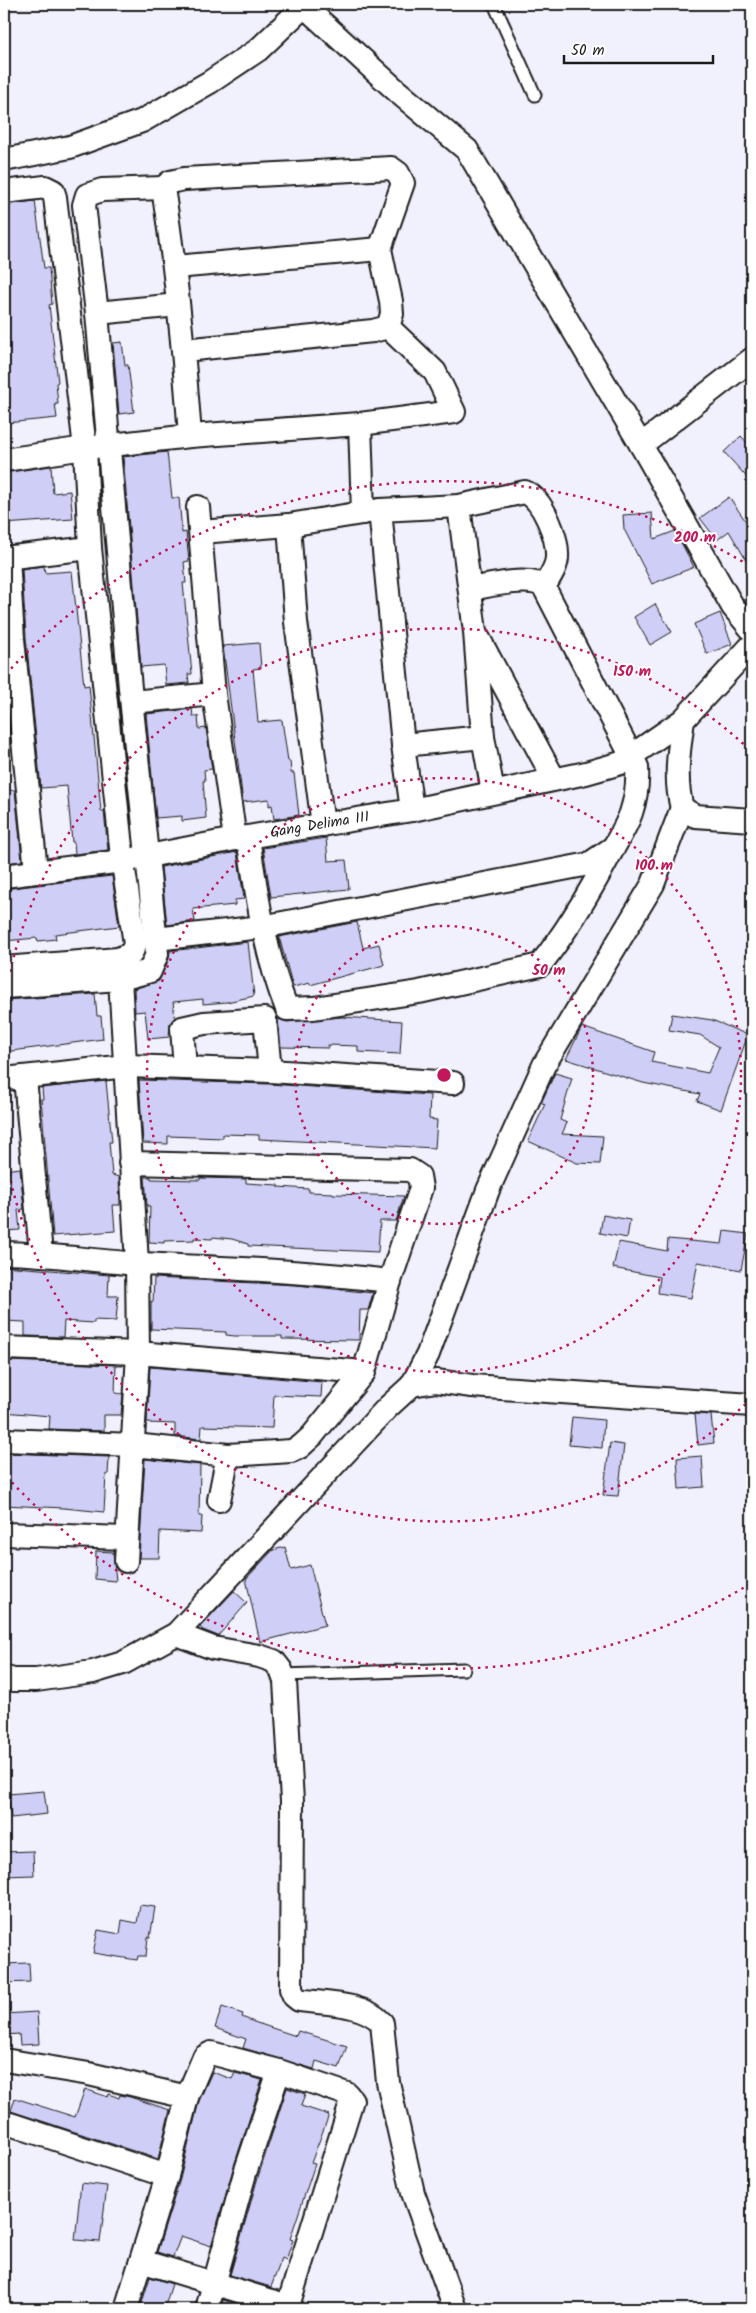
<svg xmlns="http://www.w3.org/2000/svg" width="756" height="2313" viewBox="0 0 756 2313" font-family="Kalam,sans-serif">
  <rect width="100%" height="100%" fill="#f1f0fd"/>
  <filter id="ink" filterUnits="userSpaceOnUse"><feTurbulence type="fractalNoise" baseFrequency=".02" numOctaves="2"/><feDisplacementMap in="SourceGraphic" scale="10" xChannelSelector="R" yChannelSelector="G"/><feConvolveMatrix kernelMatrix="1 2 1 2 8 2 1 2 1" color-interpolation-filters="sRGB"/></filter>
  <g filter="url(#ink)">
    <!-- building -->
    <g fill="#cfcef7" stroke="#1c1c1c">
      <polygon points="35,201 44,268 49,268 52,304 49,305 58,382 56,383 58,404 55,404 57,418 6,423 4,402 4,205"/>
      <polygon points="122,342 125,365 128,365 134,412 119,414 113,343"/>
      <polygon points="741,436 752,448 752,483 724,452"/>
      <polygon points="167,452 172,498 179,498 182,533 186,532 189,561 184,562 186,583 183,583 192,674 188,674 189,683 166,685 164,665 141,667 123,457"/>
      <polygon points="51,466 53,493 70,491 73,519 4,524 4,473"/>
      <polygon points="729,497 752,530 752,570 729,531 717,540 700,518"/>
      <polygon points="652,513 654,539 675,531 694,567 652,584 624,529 623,515"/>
      <polygon points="44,566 45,573 72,571 84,686 89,685 101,811 104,811 108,850 75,854 74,842 72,842 67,786 41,788 26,638 22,569"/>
      <polygon points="655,604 672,632 650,645 634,617"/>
      <polygon points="720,613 732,644 707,654 694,624"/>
      <polygon points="259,643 261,668 253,669 258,722 282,720 288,761 290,761 291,773 294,773 299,815 274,819 272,805 269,806 269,799 243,802 223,646"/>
      <polygon points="192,709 193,716 198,716 199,729 206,728 212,769 204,770 205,781 203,781 206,818 182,821 182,816 156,818 146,714"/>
      <polygon points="15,790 22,861 4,863 4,791"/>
      <polygon points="326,838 328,861 346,860 349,889 271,897 263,848"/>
      <polygon points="237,852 244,899 235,900 235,905 193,909 195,921 167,925 161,867"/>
      <polygon points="112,876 119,926 55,934 56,939 38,941 37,938 4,941 4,911 6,911 4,889"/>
      <polygon points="357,922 363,948 379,944 384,965 310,985 310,983 293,987 279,937"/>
      <polygon points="248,942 254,996 227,1002 203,1004 203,999 173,1002 175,1017 170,1023 169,1037 148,1039 145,1011 135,1012 134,989 159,981 169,959 170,951"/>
      <polygon points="95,994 97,1016 101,1016 103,1039 4,1052 4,1000"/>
      <polygon points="672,1014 712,1020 748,1035 721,1110 697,1101 700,1094 643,1083 566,1059 582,1027 654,1052 651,1062 708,1073 719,1047 700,1035 669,1030"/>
      <polygon points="342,1017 402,1021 400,1054 358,1052 358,1046 328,1045 328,1048 281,1047 278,1019 287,1022"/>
      <polygon points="555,1073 572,1078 560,1120 567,1123 562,1134 603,1136 600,1164 577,1163 528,1141 545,1104 542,1103 542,1101"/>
      <polygon points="139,1080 269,1084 430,1095 429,1119 437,1120 435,1148 259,1139 259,1135 223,1134 223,1138 168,1136 168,1144 143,1143"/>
      <polygon points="106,1081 112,1142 109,1142 112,1175 119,1177 120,1205 113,1205 115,1231 53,1236 41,1099 43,1099 42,1088"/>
      <polygon points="20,1168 24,1209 18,1210 20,1230 4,1231 4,1170"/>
      <polygon points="145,1177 151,1177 151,1179 200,1180 200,1178 246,1179 246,1183 278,1185 278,1187 309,1189 309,1192 333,1193 333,1194 404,1196 396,1221 380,1221 378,1252 248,1246 248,1244 232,1239 213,1237 212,1239 194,1238 194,1240 164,1241 164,1243 149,1242 150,1206 147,1206"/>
      <polygon points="603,1215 630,1220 627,1238 600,1233"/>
      <polygon points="724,1231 748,1234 741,1270 698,1262 691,1298 658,1293 660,1277 613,1268 619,1242 667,1251 668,1239 722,1244"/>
      <polygon points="4,1266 109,1275 108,1296 118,1296 116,1321 94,1320 94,1323 64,1321 63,1337 25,1336 25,1322 4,1321"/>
      <polygon points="154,1278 296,1285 373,1293 368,1310 360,1310 359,1340 282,1339 282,1336 235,1336 226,1335 226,1332 151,1329 151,1301 153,1302"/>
      <polygon points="6,1361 116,1365 115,1393 123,1394 121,1415 104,1415 104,1431 49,1429 50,1416 4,1412"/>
      <polygon points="150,1367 322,1382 321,1397 274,1395 272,1428 202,1426 201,1439 175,1436 175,1424 147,1423"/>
      <polygon points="695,1414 711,1415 714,1443 698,1445"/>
      <polygon points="572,1417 604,1420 602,1448 569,1445"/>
      <polygon points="610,1443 624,1445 618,1496 603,1495"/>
      <polygon points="4,1453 109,1457 108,1475 106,1474 104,1512 64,1508 4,1505"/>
      <polygon points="702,1456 704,1487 679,1489 677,1458"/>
      <polygon points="145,1459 200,1465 199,1516 202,1516 201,1533 160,1531 159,1558 139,1558"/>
      <polygon points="285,1547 291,1570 310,1565 325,1625 260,1642 246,1579 273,1550"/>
      <polygon points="96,1551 113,1552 116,1581 95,1579"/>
      <polygon points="234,1591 247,1603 218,1636 203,1630 200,1627"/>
      <polygon points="44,1791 47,1814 11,1818 8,1794"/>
      <polygon points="33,1851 34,1875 4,1876 4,1852"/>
      <polygon points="140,1905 155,1907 150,1938 148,1937 146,1956 138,1956 137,1960 93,1953 98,1930 120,1934 122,1920 137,1923"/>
      <polygon points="29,1963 30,1982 4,1983 4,1964"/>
      <polygon points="222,2007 243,2014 242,2017 254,2022 296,2036 298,2031 347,2046 339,2068 316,2061 314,2069 243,2048 246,2039 215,2028"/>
      <polygon points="37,2012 39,2044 20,2045 19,2034 4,2035 4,2014"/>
      <polygon points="212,2072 232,2079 235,2073 262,2080 233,2169 211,2246 181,2236 173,2257 157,2252 180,2179 199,2101"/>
      <polygon points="287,2088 305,2094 301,2106 329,2115 311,2163 315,2164 290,2239 293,2240 286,2260 282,2258 271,2287 230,2275 258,2177"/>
      <polygon points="85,2089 108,2097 109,2094 119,2098 120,2095 130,2097 170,2110 158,2159 11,2111 15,2098 75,2117"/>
      <polygon points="81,2183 107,2186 100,2242 75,2240"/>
      <polygon points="150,2277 172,2284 164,2309 140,2309"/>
      <polygon points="223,2300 254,2309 221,2309"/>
    </g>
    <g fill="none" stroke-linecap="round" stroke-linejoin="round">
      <!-- service casing -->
      <g stroke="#1c1c1c" stroke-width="15">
        <g id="service">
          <polyline points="494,4 535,95"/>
          <polyline points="283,1675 464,1669"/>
        </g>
      </g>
      <!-- minor casing -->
      <g stroke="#1c1c1c" stroke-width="26">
        <g id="minor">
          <polyline points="4,160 70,147 142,121 210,82 258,50 304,6 398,92 467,150 641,445 733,607 752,630"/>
          <polyline points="4,192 45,187 53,191 55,197 85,448 90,548 122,857 135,944 131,954 118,959 4,968"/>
          <polyline points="175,267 380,249"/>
          <polyline points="97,313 178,305"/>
          <path d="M184,350L373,331L388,327L392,314L391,301L380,249L403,183L398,173L391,168L184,179L170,182L163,188C176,271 184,353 190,436"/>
          <polyline points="360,424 363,513"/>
          <polyline points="641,445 752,359"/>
          <polyline points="4,460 85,448 190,436 360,424 454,412 435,372 388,327"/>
          <polyline points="459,506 475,632 483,737 493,792"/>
          <polyline points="198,507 214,694 235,839"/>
          <polyline points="380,510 403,745 412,810"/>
          <polyline points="289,525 296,622 323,825"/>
          <path d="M201,532L289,525L380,510L459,506L525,492C543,499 558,538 557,557C557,567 549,578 544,587"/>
          <polyline points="4,558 90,548"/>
          <polyline points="8,558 13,639 36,871"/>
          <polyline points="479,639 554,779"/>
          <polyline points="132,702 214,694"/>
          <path d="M683,720C679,749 674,779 682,808L695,816L752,820"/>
          <polyline points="403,745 483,737"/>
          <path d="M248,838C257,896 265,954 287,1009L314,1008L419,992L540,965C567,931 590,892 610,854C617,841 626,827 631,813C636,798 638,782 637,767L544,587C530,575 489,586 470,589"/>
          <path id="s1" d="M4,876L123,861L235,839L412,810L586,773L621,763L683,720L752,645"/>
          <polyline points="156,939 262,927 589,864 611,849"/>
          <polyline points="120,979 137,1263 138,1353 126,1561"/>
          <polyline points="4,987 120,979 150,971 157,954 130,688 97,313 84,205 87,195 102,190 163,188"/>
          <polyline points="185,1068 182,1028 204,1023 265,1019 270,1071"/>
          <polyline points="25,1078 41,1254"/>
          <polyline points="4,1079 127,1066 270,1071 453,1083"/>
          <path d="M4,1253C50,1254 94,1261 140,1264C224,1268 307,1271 390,1281"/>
          <polyline points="4,1348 138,1353 364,1372"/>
          <polyline points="412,1385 428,1354 488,1190 544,1065 653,884 682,808"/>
          <polyline points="4,1440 134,1445 228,1455 276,1452 291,1451 300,1447 312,1436 364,1372 390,1281 421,1188 419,1176 410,1170 130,1163"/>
          <polyline points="219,1500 228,1455"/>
          <polyline points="4,1534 126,1538"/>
          <path d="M176,1634L213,1648L259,1656L274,1661L281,1670L285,1681L292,1801L291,1989L294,1996L299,2000C325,2004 363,2002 382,2023L388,2082L413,2193L455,2309"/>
          <polyline points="4,1677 13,1680 36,1680 93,1672 123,1663 176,1634 388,1407 412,1385 436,1381 472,1386 752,1405"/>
          <polyline points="4,2060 89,2074 187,2097"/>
          <polyline points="10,2124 167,2176"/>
          <polyline points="141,2261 288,2306"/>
          <polyline points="126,2309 167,2176 187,2097 204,2057 211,2053 279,2071 347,2094 352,2100 287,2309"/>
          <polyline points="207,2309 245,2173 279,2071"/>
        </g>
      </g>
      <!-- service -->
      <use href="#service" stroke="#fff" stroke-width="11"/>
      <!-- minor -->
      <use href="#minor" stroke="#fff" stroke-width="22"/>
    </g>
  </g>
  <!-- distance rings -->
  <g fill="none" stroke="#c2185b" stroke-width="2.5" stroke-dasharray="2.5 5">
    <circle cx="444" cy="1075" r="149"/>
    <circle cx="444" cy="1075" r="297"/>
    <path d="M751 1399A446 446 0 0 1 4 1149M4 1001A446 446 0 0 1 751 751"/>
    <path d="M750 1584A594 594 0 0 1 6 1476M6 674A594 594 0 0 1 750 566"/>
  </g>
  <g text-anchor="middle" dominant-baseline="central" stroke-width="4" stroke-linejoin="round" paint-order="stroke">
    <!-- street labels -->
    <g font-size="15" fill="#1c1c1c" stroke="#fff">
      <text stroke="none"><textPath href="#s1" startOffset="320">Gang Delima III</textPath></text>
    </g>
  </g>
  <circle cx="444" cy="1075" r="8" fill="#c2185b" stroke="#fff" stroke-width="2.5"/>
  <g font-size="15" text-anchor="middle" font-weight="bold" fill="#c2185b" stroke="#fff" stroke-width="4" stroke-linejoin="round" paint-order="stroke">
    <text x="695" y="542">200 m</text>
    <text x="632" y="676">150 m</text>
    <text x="654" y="870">100 m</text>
    <text x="549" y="975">50 m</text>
  </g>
  <!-- margin -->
  <rect width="756" height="2313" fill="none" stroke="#fff" stroke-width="20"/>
  <rect x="10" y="10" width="736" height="2293" fill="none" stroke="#1c1c1c" stroke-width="2" filter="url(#ink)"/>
  <!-- scale -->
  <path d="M564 55v8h149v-8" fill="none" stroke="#1c1c1c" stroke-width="2.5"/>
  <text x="571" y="55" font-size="15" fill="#1c1c1c" stroke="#ffffff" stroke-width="4" paint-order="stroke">50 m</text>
</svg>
